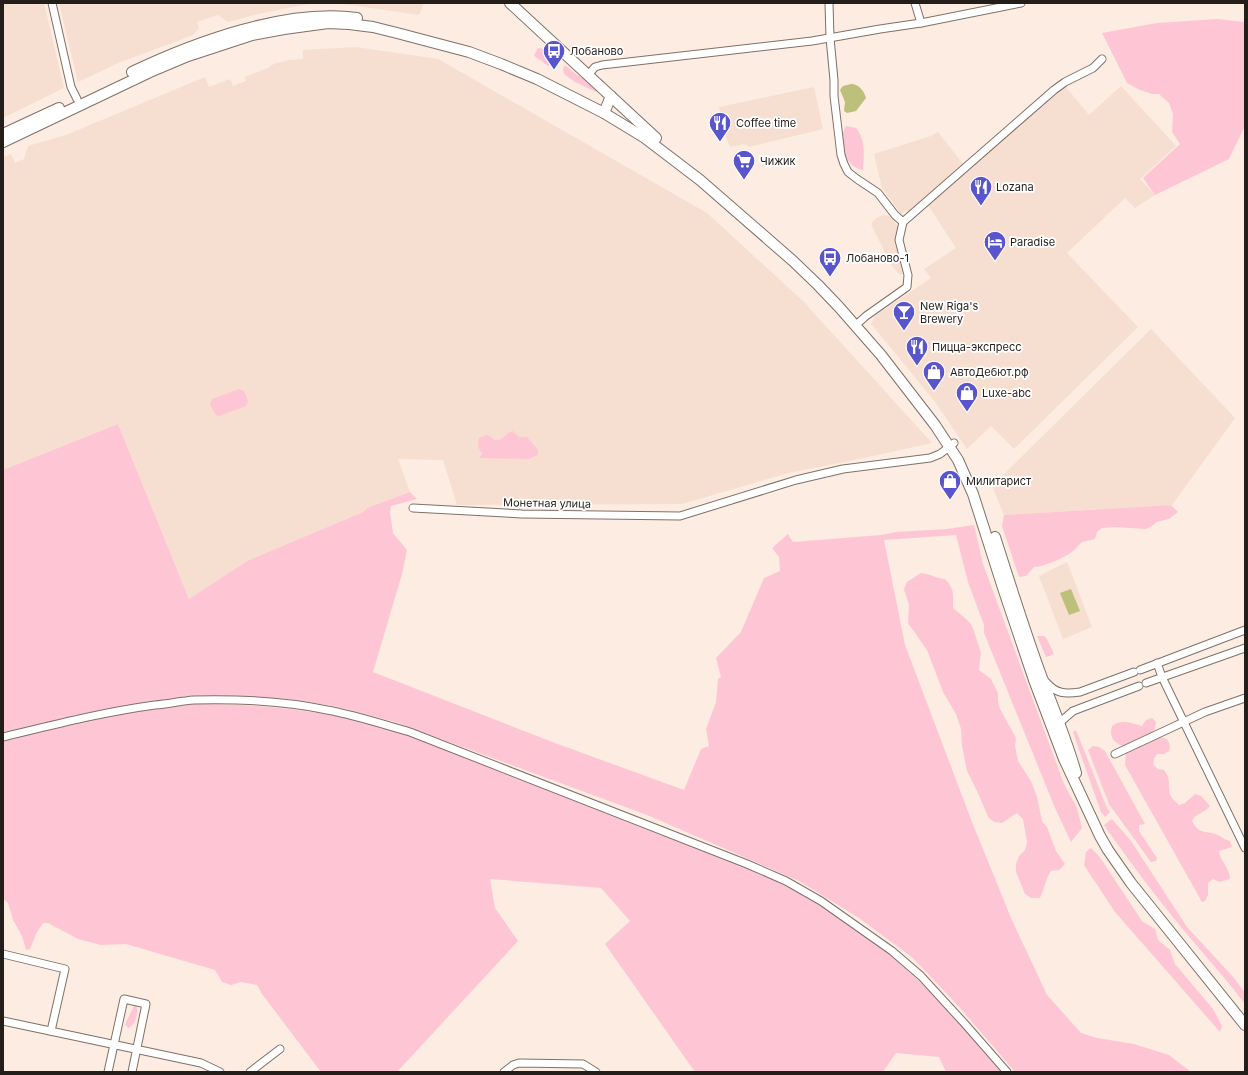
<svg xmlns="http://www.w3.org/2000/svg" width="1248" height="1075" viewBox="0 0 1248 1075" font-family="Inter,sans-serif">
  <rect width="100%" height="100%" fill="#fcece1"/>
  <!-- built -->
  <g fill="#f6dfd0">
    <polygon points="3,3 44,3 64,88 3,118"/>
    <polygon points="59,3 424,3 419,15 337,3 314,3 258,14 228,22 218,15 197,22 199,28 193,35 118,63 78,82"/>
    <polygon points="356,47 438,59 707,213 803,301 932,443 850,461 788,473 682,504 457,505 443,460 398,459 410,492 367,508 363,512 247,561 189,599 118,424 3,470 3,157 11,154 15,163 24,159 28,146 66,135 205,77 209,87 230,79 233,86 246,81 245,77 270,67 270,66 278,62 279,63 288,60 303,59 303,50"/>
    <polygon points="1065,86 1089,115 1121,86 1176,146 1140,179 1155,195 1135,208 1125,198 1067,253 1138,327 1014,449 991,426 967,449 935,402 896,354 871,324 875,316 931,278 924,269 956,248 928,205"/>
    <polygon points="814,87 823,129 749,147 746,144 730,147 722,126 719,107"/>
    <polygon points="938,132 963,164 908,212 906,210 901,214 882,188 874,154 931,136"/>
    <polygon points="884,215 889,216 892,218 896,224 898,229 897,251 905,272 900,275 891,265 871,224 876,218"/>
    <polygon points="1151,329 1235,418 1172,505 1004,515 992,486"/>
    <polygon points="1067,562 1092,627 1063,639 1039,576"/>
  </g>
  <!-- green -->
  <g fill="#fec6d4">
    <polygon points="1217,19 1245,22 1245,126 1229,159 1155,195 1143,178 1180,144 1172,132 1173,114 1169,103 1159,94 1152,94 1140,90 1127,83 1102,33 1157,23"/>
    <path d="M538,48L543,49L549,56L557,60L556,64C550,68 547,66 542,61C539,59 536,58 534,55Z"/>
    <polygon points="565,65 577,75 586,79 597,87 596,92 575,82 564,74 563,69"/>
    <path d="M846,126L856,128C866,140 864,156 863,170C845,168 837,140 846,126Z"/>
    <polygon points="239,389 244,391 248,400 246,406 219,416 216,415 210,405 212,399"/>
    <polygon points="118,424 189,599 247,561 363,512 367,508 410,492 417,499 391,506 390,512 393,533 407,550 402,574 373,672 555,743 684,790 701,749 709,746 706,729 716,702 718,679 721,677 716,658 741,632 764,578 780,571 779,557 772,548 788,534 793,542 881,535 896,532 947,529 974,525 983,564 1064,784 1077,808 1082,828 1071,842 1055,808 984,633 984,625 968,582 956,535 884,540 905,645 972,822 1011,918 1047,995 1081,1033 1097,1038 1134,1044 1169,1055 1191,1072 1015,1072 961,1009 913,958 859,918 799,881 647,815 395,722 334,706 288,699 230,696 192,697 130,705 76,715 3,733 3,470"/>
    <path d="M513,431L519,437H527L538,450V455L529,459L479,458L482,454L478,447L479,438L487,435L491,437L494,440C505,441 504,433 513,431Z"/>
    <path d="M1171,505L1178,512L1169,519L1156,522L1152,526L1146,529L1114,527L1102,528L1097,532L1095,539C1091,540 1086,541 1082,542C1078,545 1077,548 1073,551C1066,557 1044,567 1034,567L1026,576L1019,577L1002,526L1004,515Z"/>
    <path d="M921,573C930,574 936,578 945,579C955,589 953,595 953,608L965,618L971,624L974,631L981,653L979,670L991,679L998,693V701L1000,709L1016,738L1015,746L1018,761L1031,781L1037,797L1042,821L1047,827L1056,851L1065,864L1059,870L1051,871C1046,879 1044,889 1040,898H1031L1025,894L1016,872V864L1019,856L1025,850L1027,842L1023,819L1017,813L1002,823L994,822L988,817L978,793L967,771L962,746L961,729L956,714L943,692L927,650L908,623L909,605L904,589L907,582Z"/>
    <polygon points="1037,636 1044,636 1047,639 1054,654 1046,657"/>
    <path d="M193,704C239,704 284,706 330,715C342,717 355,718 366,721C399,730 430,744 461,756C518,778 575,801 632,824C705,853 784,877 849,923C908,965 957,1017 1004,1072H946L939,1057L896,1053L883,1072H695L605,944L630,921L601,888L490,879L495,908L518,941L397,1072H321L262,994L257,985L241,982L231,985L222,982L215,970L126,944L101,945L78,939L48,923H43L36,934L30,949L26,950L22,936L13,920L8,903L3,899V741L78,722L132,712Z"/>
    <path d="M1152,718L1156,722L1155,729L1151,733L1123,746C1113,742 1109,737 1112,726C1122,719 1130,723 1142,726L1146,720Z"/>
    <polygon points="1076,730 1107,808 1110,812 1105,817 1101,812 1077,744 1073,732"/>
    <path d="M1162,737L1167,739L1170,745L1169,751L1164,754H1157L1154,759L1153,765L1158,769L1164,770C1172,781 1167,784 1170,794C1171,798 1176,802 1179,805L1185,803L1195,794L1201,796L1210,806C1205,813 1196,813 1192,821C1200,836 1207,830 1218,835C1223,838 1225,840 1230,841L1232,847L1219,851C1220,861 1230,868 1230,879L1219,882L1213,879L1208,883V895L1205,901L1202,902L1125,765L1126,753Z"/>
    <polygon points="1093,746 1099,747 1105,751 1145,824 1139,825 1139,831 1157,858 1156,861 1151,862 1109,804 1088,750"/>
    <path d="M1112,819L1131,841L1187,927L1234,978L1245,993V1004C1227,980 1207,958 1187,934C1158,900 1130,862 1104,825Z"/>
    <polygon points="1091,848 1099,856 1142,921 1155,929 1158,940 1170,950 1175,964 1213,1009 1222,1026 1220,1032 1115,912 1084,865 1086,852"/>
    <path d="M135,1004H136C139,1012 136,1025 128,1028L125,1024Z"/>
  </g>
  <!-- water -->
  <g fill="#bdc07b">
    <path d="M851,84C859,84 864,91 866,98L856,111L847,113L844,111L845,102L840,90L843,86Z"/>
    <polygon points="1071,589 1080,611 1069,615 1060,593"/>
  </g>
  <g fill="none" stroke-linecap="round" stroke-linejoin="round">
    <!-- street casing -->
    <g stroke="#7f7168" stroke-width="9">
      <g id="street">
        <polyline points="52,3 71,87 77,99"/>
        <polyline points="829,3 830,38 834,80 834,96 841,155 844,164 848,172 857,179 878,193 895,215 903,222 1054,90 1065,82 1093,68 1102,59"/>
        <polyline points="915,3 921,23"/>
        <polyline points="589,74 595,67 602,65 812,41 880,29 921,23 1021,3"/>
        <polyline points="856,325 866,316 907,287 908,275 899,240 903,222"/>
        <polyline points="413,508 522,514 680,516 796,480 843,469 930,458 940,454 954,443"/>
        <polyline points="1157,663 1162,677 1245,848"/>
        <polyline points="1140,670 1245,630"/>
        <path d="M1046,682C1056,694 1065,694 1080,692L1134,672"/>
        <polyline points="1146,683 1245,648"/>
        <polyline points="1057,725 1073,711 1139,686"/>
        <path d="M3,737C53,725 103,712 155,705C168,704 181,701 194,700C236,699 286,701 327,710C355,715 382,724 410,732L747,864L786,881L821,901L892,951L921,976L965,1024L1007,1072"/>
        <polyline points="1115,754 1205,712 1245,698"/>
        <polyline points="3,954 65,969 51,1031"/>
        <polyline points="3,1021 201,1063 220,1072"/>
        <polyline points="108,1072 124,999 146,1004 132,1072"/>
        <polyline points="250,1072 280,1049"/>
        <polyline points="504,1072 513,1065 519,1063 583,1064 596,1072"/>
      </g>
    </g>
    <!-- secondary casing -->
    <g stroke="#7f7168" stroke-width="12">
      <g id="secondary">
        <polyline points="510,3 656,138"/>
        <path d="M132,72C195,42 287,8 357,18"/>
        <polyline points="604,113 611,96"/>
        <polyline points="3,134 59,108"/>
        <polyline points="3,142 150,72 188,56 252,35 284,29 328,23 349,24 373,27 397,33 469,52 501,64 537,79 604,113 645,138 700,180 793,261 818,285 839,307 881,355 935,425 958,460 973,494 1004,591 1034,680 1064,759 1100,836 1108,850 1131,883 1245,1025"/>
        <path d="M995,537C1010,584 1025,632 1042,678C1054,710 1067,741 1076,773"/>
      </g>
    </g>
    <!-- street -->
    <use href="#street" stroke="#fff" stroke-width="7"/>
    <!-- secondary -->
    <use href="#secondary" stroke="#fff" stroke-width="10"/>
  </g>
  <!-- icons -->
  <defs>
    <g id="bus-pin" transform="scale(1.15)"><path d="M0 17L-7.5 6A9.5 9.5 0 1 1 7.5 6Z" fill="#5955cd" stroke="#fff"/><path d="M-5-6H5V4H4V6H2V4H-2V6H-4V4H-5ZM-3.5-4V0h7V-4ZM-3.5 1.2v1.5H-2V1.2ZM2 1.2v1.5H3.5V1.2Z" fill="#fff"/></g>
    <g id="restaurant-pin" transform="scale(1.15)"><path d="M0 17L-7.5 6A9.5 9.5 0 1 1 7.5 6Z" fill="#5955cd" stroke="#fff"/><path d="M-5-6h1v4h1v-4h1v4h1v-4h1v5L-1.5 .5V6h-2V.5L-5-1ZM5-6V6H3V1.5H1.5Q1.5-4 5-6Z" fill="#fff"/></g>
    <g id="supermarket-pin" transform="scale(1.15)"><path d="M0 17L-7.5 6A9.5 9.5 0 1 1 7.5 6Z" fill="#5955cd" stroke="#fff"/><path d="M-6-5.5h2.5l.6 2H6L4.5 2H-2.5L-4.4-4H-6ZM-1.5 3.2a1.3 1.3 0 1 0 .1 0ZM3 3.2a1.3 1.3 0 1 0 .1 0Z" fill="#fff"/></g>
    <g id="hotel-pin" transform="scale(1.15)"><path d="M0 17L-7.5 6A9.5 9.5 0 1 1 7.5 6Z" fill="#5955cd" stroke="#fff"/><path d="M-6-4.5h1.5V1H6V5H4.5V3h-9V5H-6ZM-4 0a1.8 1.8 0 1 1 3.6 0ZM.5 0V-2.5h3Q6-2.5 6 0Z" fill="#fff"/></g>
    <g id="bar-pin" transform="scale(1.15)"><path d="M0 17L-7.5 6A9.5 9.5 0 1 1 7.5 6Z" fill="#5955cd" stroke="#fff"/><path d="M-6-5H6L.8 .8V4.5H3.5V6h-7V4.5H-.8V.8Z" fill="#fff"/></g>
    <g id="shop-pin" transform="scale(1.15)"><path d="M0 17L-7.5 6A9.5 9.5 0 1 1 7.5 6Z" fill="#5955cd" stroke="#fff"/><path d="M-5-2.5h2.3a2.7 3.5 0 0 1 5.4 0H5L5.5 6h-11ZM-1.5-2.5h3a1.5 2.3 0 0 0-3 0Z" fill="#fff"/></g>
  </defs>
  <g fill-rule="evenodd">
    <use href="#bus-pin" x="554" y="51"/>
    <use href="#restaurant-pin" x="720" y="123"/>
    <use href="#supermarket-pin" x="744" y="161"/>
    <use href="#restaurant-pin" x="981" y="187"/>
    <use href="#hotel-pin" x="995" y="242"/>
    <use href="#bus-pin" x="830" y="258"/>
    <use href="#bar-pin" x="904" y="312"/>
    <use href="#restaurant-pin" x="917" y="347"/>
    <use href="#shop-pin" x="934" y="372"/>
    <use href="#shop-pin" x="967" y="393"/>
    <use href="#shop-pin" x="950" y="481"/>
  </g>
  <g text-anchor="middle" dominant-baseline="central" stroke-width="3.5" stroke-linejoin="round" paint-order="stroke">
    <!-- poi labels -->
    <g font-size="11" fill="#241e1b" stroke="#fff" text-anchor="start">
      <text x="570" y="51">Лобаново</text>
      <text x="736" y="123">Coffee time</text>
      <text x="760" y="161">Чижик</text>
      <text x="996" y="187">Lozana</text>
      <text x="1010" y="242">Paradise</text>
      <text x="846" y="258">Лобаново-1</text>
      <text x="920" y="306">New Riga's<tspan x="920" dy="13">Brewery</tspan></text>
      <text x="932" y="347">Пицца-экспресс</text>
      <text x="950" y="372">АвтоДебют.рф</text>
      <text x="982" y="393">Luxe-abc</text>
      <text x="966" y="481">Милитарист</text>
    </g>
    <!-- street labels -->
    <g font-size="11" fill="#241e1b" stroke="#fff">
      <text transform="translate(547 503) rotate(1)">Монетная улица</text>
    </g>
  </g>
  <!-- border -->
  <rect width="1248" height="1075" fill="none" stroke="#241e1b" stroke-width="8"/>
</svg>
